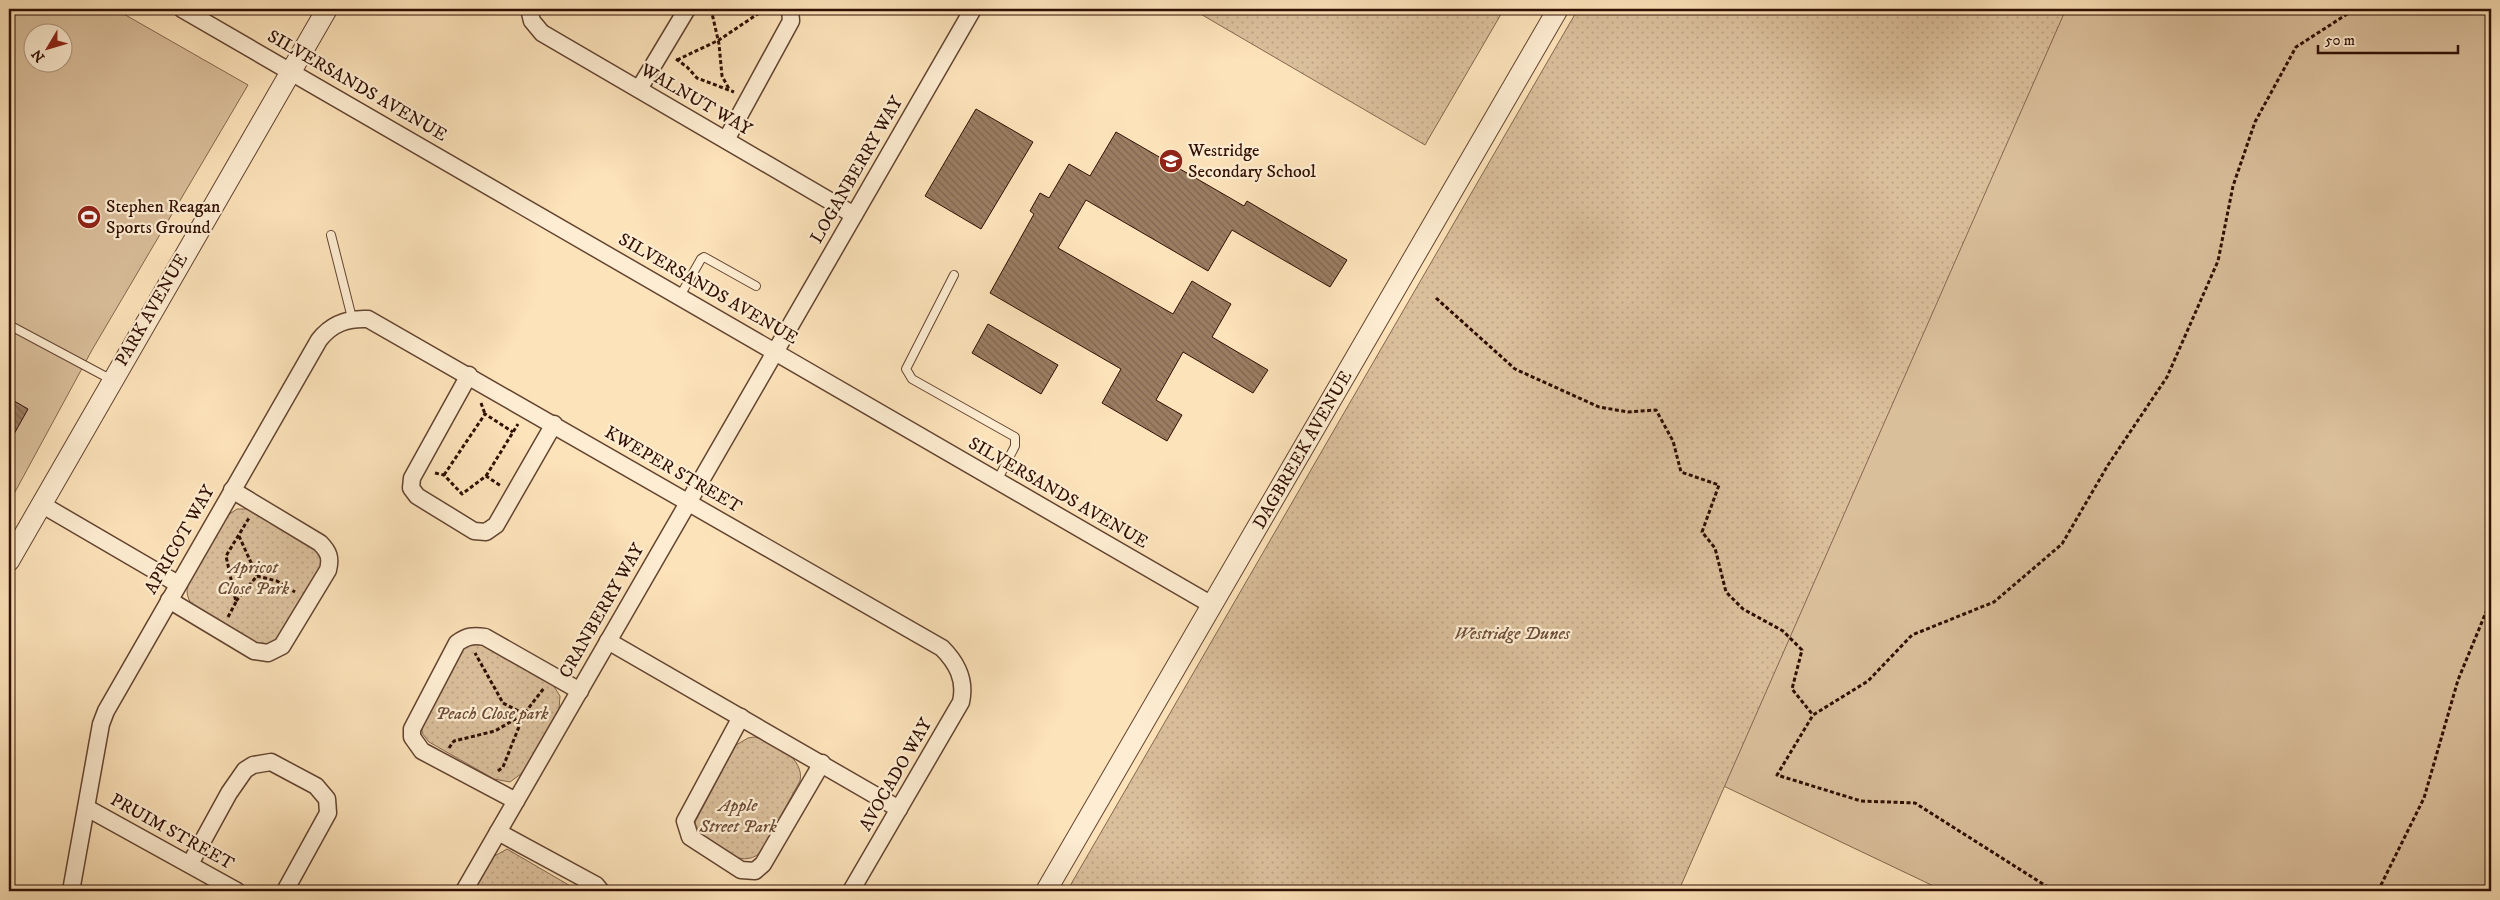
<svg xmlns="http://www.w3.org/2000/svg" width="2500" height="900" viewBox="0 0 2500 900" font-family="'IM FELL DW Pica',serif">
  <defs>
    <pattern id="park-dots" width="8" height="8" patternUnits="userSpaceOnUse" patternTransform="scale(1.25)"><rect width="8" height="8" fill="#dabf9b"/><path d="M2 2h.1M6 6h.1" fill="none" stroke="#bba384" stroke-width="1.8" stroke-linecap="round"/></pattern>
    <pattern id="building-back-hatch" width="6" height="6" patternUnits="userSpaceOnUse" patternTransform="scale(1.25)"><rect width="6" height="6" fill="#9b7d62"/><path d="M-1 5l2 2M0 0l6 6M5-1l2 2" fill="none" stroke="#7f654f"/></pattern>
  </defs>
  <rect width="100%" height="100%" fill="#fde3ba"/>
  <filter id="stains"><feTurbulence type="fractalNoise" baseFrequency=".004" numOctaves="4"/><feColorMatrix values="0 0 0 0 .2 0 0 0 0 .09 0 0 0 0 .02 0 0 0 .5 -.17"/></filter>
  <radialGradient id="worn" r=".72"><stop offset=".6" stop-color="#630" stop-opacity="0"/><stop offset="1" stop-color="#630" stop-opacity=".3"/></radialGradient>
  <!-- green -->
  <g fill="#dabf9b" stroke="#85674f" fill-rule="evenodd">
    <path d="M9,9H115L248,85L92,350L9,503ZM32,32H62V62H32Z"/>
    <polygon points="1587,9 2491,9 2491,891 1944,891 1711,780 1075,891"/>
  </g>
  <!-- park -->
  <g fill="url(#park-dots)" stroke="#85674f">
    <polygon points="1192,9 1504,9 1425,145"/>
    <polygon points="1578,9 2066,9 1679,890 1067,891"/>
    <path d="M237,509H248L315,547L322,557L321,568L281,637L269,645L257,643L199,610C189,604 185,595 188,584L225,517Z"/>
    <polygon points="478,643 485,645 553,685 560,696 559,709 522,773 510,782 494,779 429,742 422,733 422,727 461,652 466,647"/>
    <path d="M754,737C774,741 805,759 800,781L760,853C740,870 716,845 698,834L695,822L736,745L748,738Z"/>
    <polygon points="507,849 579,891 473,891 491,858"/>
  </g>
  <!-- building -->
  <g fill="url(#building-back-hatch)" stroke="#300f03">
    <polygon points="976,109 1033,142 981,229 925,196"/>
    <polygon points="1116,132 1244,206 1247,201 1347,260 1330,287 1232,230 1208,271 1086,200 1058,248 1173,314 1192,281 1231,304 1212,337 1268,370 1253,393 1183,352 1156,400 1182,415 1167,441 1102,403 1121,369 990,293 1034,214 1030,211 1040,193 1049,198 1069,164 1090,176"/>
    <polygon points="988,324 1058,365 1041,394 972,353"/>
    <polygon points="9,398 28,409 9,443"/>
  </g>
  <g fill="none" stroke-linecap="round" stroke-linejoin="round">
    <!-- service casing -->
    <g stroke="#634431" stroke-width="10">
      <g id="service">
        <polyline points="331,235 352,318"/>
        <polyline points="954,275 906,369 912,379 1015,437 1015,446 997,481"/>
        <polyline points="680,296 701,259 704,257 756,286"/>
        <polyline points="9,325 112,380"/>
      </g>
    </g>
    <!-- minor casing -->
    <g stroke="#634431" stroke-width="19">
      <g id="minor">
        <polyline points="182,9 1212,605"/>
        <polyline points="529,9 532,21 542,33 854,215"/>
        <polyline points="639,89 687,9"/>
        <polyline points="726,140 791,21 790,9"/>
        <polyline points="469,375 412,478 411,488 417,496 474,531 486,532 496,525 554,424"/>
        <polyline points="41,504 178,584"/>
        <path d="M169,600L254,651L268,653L282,646L328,570C331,558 329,552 320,543L232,490"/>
        <polyline points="608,641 899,809"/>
        <polyline points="741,717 685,821 690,837 741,870 755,871 763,864 822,763"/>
        <path d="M516,801L422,751L412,737V729L457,643C467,636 473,635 485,637L580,691"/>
        <polyline points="87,808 237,891"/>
        <polyline points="498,832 596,885 601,891"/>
        <polyline points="190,864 229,793 245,770 253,765 271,762 316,786 327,799 328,813 285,891"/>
        <path d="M71,891L101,724L106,711L319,340C332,323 348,318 368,319L942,648C957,663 966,680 961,702L851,891"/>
        <polyline points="464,891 973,9"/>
      </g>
    </g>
    <!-- tertiary casing -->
    <g stroke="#634431" stroke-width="22">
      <g id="tertiary">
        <polyline points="9,561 327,9"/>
        <polyline points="1046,891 1558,9"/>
      </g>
    </g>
    <!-- path -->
    <g stroke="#300f03" stroke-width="3" stroke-dasharray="4 2.5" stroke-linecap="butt">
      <polyline points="711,9 719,44 722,76 729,89"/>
      <polyline points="676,59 687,67 697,78 734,92"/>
      <polyline points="677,60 719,40 765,9"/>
      <polyline points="1436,298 1515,369 1599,407 1628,412 1656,410 1673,441 1681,472 1719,485 1702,532 1715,548 1726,592 1743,609 1783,631 1802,650 1792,689 1813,715"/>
      <polyline points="481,403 485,414"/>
      <polyline points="435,473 444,475 462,494 486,476 501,486"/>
      <polyline points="444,475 485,414 513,432"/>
      <polyline points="486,476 518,424"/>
      <polyline points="239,536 257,576"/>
      <polyline points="236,601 257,576 277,581 295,592"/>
      <polyline points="228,617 236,602 226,556 249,518"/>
      <polyline points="449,748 454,741 495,731 524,714 503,703 475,653"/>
      <polyline points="498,771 503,767 524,714 544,688"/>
      <polyline points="2054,891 1915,803 1861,801 1777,775 1813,715 1868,681 1912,635 1994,602 2062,544 2108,465 2167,377 2218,261 2233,186 2255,122 2296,47 2355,9"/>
      <polyline points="2378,891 2424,798 2458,680 2491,600"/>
    </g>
    <!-- service -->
    <use href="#service" stroke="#feedd2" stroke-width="8"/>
    <!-- minor -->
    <use href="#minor" stroke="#feedd2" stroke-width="16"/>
    <!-- tertiary -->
    <use href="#tertiary" stroke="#feedd2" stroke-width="20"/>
  </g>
  <!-- icons -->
  <defs>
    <g id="school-disc" transform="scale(1.25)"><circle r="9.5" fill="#8f2418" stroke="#feedd2"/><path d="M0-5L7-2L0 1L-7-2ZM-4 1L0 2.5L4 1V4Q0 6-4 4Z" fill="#fff"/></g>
    <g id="stadium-disc" transform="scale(1.25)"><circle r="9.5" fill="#8f2418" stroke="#feedd2"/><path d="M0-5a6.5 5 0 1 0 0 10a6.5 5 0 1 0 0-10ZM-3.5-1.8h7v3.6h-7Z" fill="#fff"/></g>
  </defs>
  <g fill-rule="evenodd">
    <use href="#school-disc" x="1171" y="161"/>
    <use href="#stadium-disc" x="89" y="217"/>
  </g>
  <g text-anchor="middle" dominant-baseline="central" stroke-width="4.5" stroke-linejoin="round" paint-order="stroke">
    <!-- street labels -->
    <g font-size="18" fill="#300f03" stroke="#feedd2">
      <text transform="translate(357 86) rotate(30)">SILVERSANDS AVENUE</text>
      <text transform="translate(696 100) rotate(30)">WALNUT WAY</text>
      <text transform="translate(857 170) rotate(-60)">LOGANBERRY WAY</text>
      <text transform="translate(708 289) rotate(30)">SILVERSANDS AVENUE</text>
      <text transform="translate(152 310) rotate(-60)">PARK AVENUE</text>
      <text transform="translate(1303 450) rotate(-60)">DAGBREEK AVENUE</text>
      <text transform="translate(673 470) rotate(30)">KWEPER STREET</text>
      <text transform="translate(1058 493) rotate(30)">SILVERSANDS AVENUE</text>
      <text transform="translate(180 540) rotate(-60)">APRICOT WAY</text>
      <text transform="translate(602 611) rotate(-60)">CRANBERRY WAY</text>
      <text transform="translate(896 775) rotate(-60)">AVOCADO WAY</text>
      <text transform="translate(172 832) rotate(29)">PRUIM STREET</text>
    </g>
    <!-- poi labels -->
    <g font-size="18" fill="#300f03" stroke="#feedd2" text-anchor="start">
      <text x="1188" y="151">Westridge<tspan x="1188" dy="21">Secondary School</tspan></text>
      <text x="106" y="207">Stephen Reagan<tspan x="106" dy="21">Sports Ground</tspan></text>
    </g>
    <!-- park labels -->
    <g font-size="18" font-style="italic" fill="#6c4d38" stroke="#feedd2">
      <text x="253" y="568">Apricot<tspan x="253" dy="21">Close Park</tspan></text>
      <text x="1512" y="634">Westridge Dunes</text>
      <text x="492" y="714">Peach Close park</text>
      <text x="738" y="806">Apple<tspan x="738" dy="21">Street Park</tspan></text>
    </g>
  </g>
  <!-- margin -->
  <rect width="2500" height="900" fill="none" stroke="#fde3ba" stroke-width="30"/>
  <rect x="10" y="10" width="2480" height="880" fill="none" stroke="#300f03" stroke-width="2.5"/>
  <rect x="15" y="15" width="2470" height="870" fill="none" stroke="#300f03"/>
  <!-- north arrow -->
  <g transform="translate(48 48) rotate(232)"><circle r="24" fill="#feedd2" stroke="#ac947f"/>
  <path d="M0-4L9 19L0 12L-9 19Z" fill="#8f2418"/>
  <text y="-8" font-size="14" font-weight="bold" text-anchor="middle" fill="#300f03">N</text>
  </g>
  <!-- scale -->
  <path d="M2318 45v8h140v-8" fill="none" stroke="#300f03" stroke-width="2.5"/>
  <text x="2325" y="45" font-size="15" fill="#300f03" stroke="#feedd2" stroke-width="4" paint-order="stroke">50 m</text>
  <rect width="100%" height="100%" filter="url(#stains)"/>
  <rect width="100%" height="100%" fill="url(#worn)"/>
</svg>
